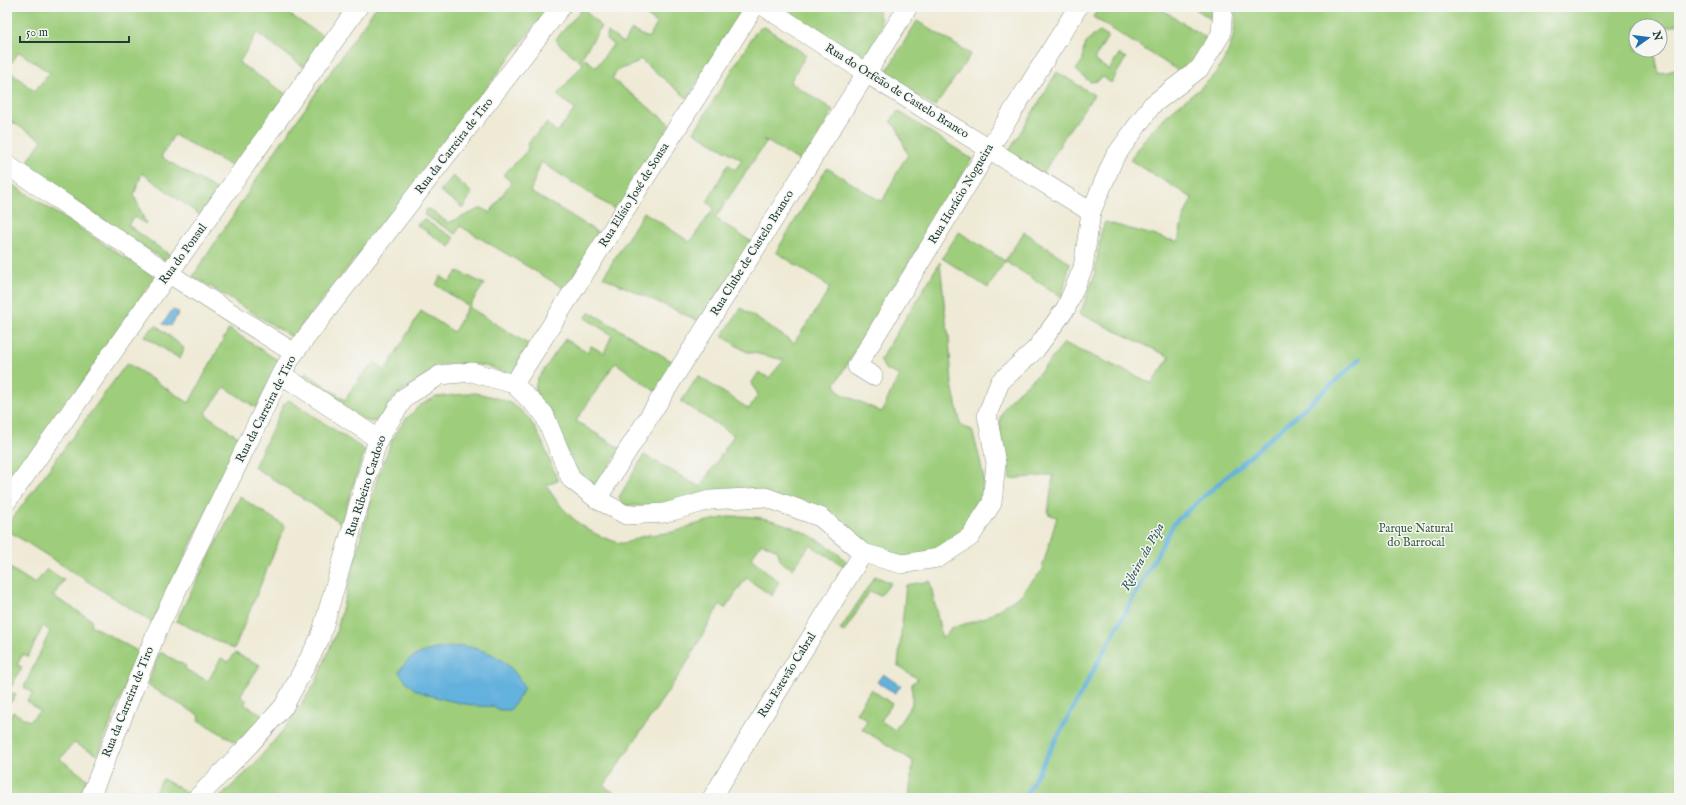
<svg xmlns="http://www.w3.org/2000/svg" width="1686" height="805" viewBox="0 0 1686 805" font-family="'IM FELL English',serif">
  <rect width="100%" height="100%" fill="#f6f6f2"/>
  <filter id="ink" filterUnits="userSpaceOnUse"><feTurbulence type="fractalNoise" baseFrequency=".025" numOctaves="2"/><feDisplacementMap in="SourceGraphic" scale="8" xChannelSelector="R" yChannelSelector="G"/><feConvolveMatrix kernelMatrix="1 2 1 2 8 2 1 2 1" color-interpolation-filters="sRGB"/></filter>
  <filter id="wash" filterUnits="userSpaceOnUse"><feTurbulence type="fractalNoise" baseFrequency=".012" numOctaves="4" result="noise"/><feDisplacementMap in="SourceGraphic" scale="16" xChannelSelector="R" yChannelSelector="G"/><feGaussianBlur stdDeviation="0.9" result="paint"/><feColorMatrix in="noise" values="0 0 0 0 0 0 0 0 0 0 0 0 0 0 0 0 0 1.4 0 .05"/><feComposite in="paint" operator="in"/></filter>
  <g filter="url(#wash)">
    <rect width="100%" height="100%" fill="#efead5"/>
    <!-- green -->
    <g fill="#9ecd7b" stroke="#5e8558">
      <polygon points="7,7 278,7 326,38 304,67 257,33 239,63 286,94 235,168 174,135 161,157 217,190 200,215 142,173 134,195 146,224 134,217 128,225 171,256 167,262 24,167 42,140 7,119 7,69 34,91 50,73 19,52 7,69"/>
      <polygon points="376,7 549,7 443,144 413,187 292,337 193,276 274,153"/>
      <polygon points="651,7 745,7 687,98 640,59 635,64 617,70 612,79 670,124 617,211 541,162 530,192 566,212 600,234 565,289 460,226 456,234 424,215 427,209 433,211 448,223 482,208 490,213 511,182 503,175 527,151 529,141 547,123 557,132 575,109 557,95 583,64 559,44 556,39 583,8 601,27 582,57 596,67 613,45 606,38 608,32 623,43 632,30 648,38 657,24 645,14"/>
      <path d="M777,7H877C886,34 879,36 865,59L861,60Z"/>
      <polygon points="1099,7 1149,8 1158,7 1208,39 1201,52 1182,73 1093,17"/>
      <polygon points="1193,7 1211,7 1212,20"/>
      <path d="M1235,7H1679V24L1660,29V26H1636V50H1654L1659,74L1679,69V798H909L913,761L862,729L867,720L856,713L871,689L892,704L881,721L895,730L912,704V683L918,679L898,666L906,585L930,581L942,639L951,628L985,618L1021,595L1028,585L1041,572L1057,517L1048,514L1053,475L1010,479C1009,472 1009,463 1006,455C1003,444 999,435 1000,423C1001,403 1019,392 1032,380C1044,368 1055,356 1064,343L1152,383L1170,357L1080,314L1094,277L1101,233L1105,222L1178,242L1183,218L1192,198L1130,160C1139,144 1153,128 1167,115C1180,103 1195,94 1207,82C1227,63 1238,34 1235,7Z"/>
      <polygon points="917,21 971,54 935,107 887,77 886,72"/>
      <polygon points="765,27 806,55 790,82 833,110 803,163 763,139 766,142 715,218 752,242 701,322 603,277 644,212 690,242 714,208 707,202 728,164 735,170 742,160 694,132 755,33 760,28"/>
      <path d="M1100,31L1108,36L1094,60L1109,70L1119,54L1126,58L1111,83L1103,77L1097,81L1090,82L1076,70L1083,60C1081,47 1088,37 1100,31Z"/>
      <polygon points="1057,72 1094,95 1066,134 1043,174 1008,153"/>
      <polygon points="898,111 972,159 835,384 840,393 882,412 894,385 900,376 885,369 880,360 940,262 946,321 949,337 952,385 961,426 972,430 979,456 984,479 979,507 964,533 933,552 906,558 864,544 810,504 659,507 622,505 619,497 644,455 700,487 734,435 681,402 698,376 749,409 758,394 751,384 759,372 769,378 784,360 745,351 722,336 741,308 794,343 823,300 830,287 776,252 827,168 882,202 901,165 908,155 897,128 890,122"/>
      <polygon points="453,176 472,193 463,208 440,191"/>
      <polygon points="7,181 155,277 7,493"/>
      <polygon points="423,219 454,238 450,247 417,225"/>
      <polygon points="959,232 1005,261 1024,232 1070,263 1062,297 1005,261 988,288 942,258"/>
      <path d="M458,271L484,284L469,307L531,346L512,374L507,376L494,368L480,365L459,364L442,365L396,395L388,405L383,416L377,421L371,422L364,420L302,379L306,373L345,400C354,387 362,371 376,363L385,371L421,311L454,332L468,306L436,285L441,276L449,282Z"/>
      <polygon points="590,312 675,363 656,392 616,363 612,367 576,421 621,449 597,483 586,485 538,398 535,388 537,380 565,339 587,352 591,346 604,353 612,335 585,318"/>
      <polygon points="156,325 184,348 180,359 144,336"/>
      <polygon points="229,329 279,361 256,408 225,387 205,414 241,439 153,623 7,530 7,526 127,363 189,403"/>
      <path d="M475,393C487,395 499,398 510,403C538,417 546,455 558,481L546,485C562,511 582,531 611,540C614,541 619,544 623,543C629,543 636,538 643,536C652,534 663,534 673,532C679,531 684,528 690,526C702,522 716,519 728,517C768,511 821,535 849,564L844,566L810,545L793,569L781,562L777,550L762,543L751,558L779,582L772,596L746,578L725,609L720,604L687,663L604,786L622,798H219L252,767L289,723L316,682L336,633L362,532L377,479L392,440L405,420L419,406L435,397Z"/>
      <polygon points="289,400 365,450 341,523 254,467 284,404"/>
      <polygon points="240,497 285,526 234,649 176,621"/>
      <polygon points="7,566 35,584 47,569 64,580 53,596 92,620 91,625 139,652 98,755 74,743 60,759 87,779 80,798 7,798 7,722 13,712 29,721 40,711 27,701 33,693 24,687 50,631 43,626 28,657 23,654 17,665 22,667 9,691 16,695 7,708"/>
      <polygon points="875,576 891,583 880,596 870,591 844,632 840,630"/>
      <polygon points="160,652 186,666 185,669 208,681 221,658 228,662 235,653 260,665 240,696 247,701 244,704 267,717 242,746 198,720 200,716 147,685"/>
      <polygon points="163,779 194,796 192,798 151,798"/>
    </g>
    <!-- water -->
    <g fill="#63b1dd" stroke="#417788">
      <polygon points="172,310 179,312 171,326 163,324"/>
      <path d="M461,646C489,649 510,660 524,687L520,696L510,710H499C493,705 487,707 479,706C462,704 431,697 416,690C409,686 404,679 399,672C410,650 439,648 461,646Z"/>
      <polygon points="883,674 901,686 895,693 877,682"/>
    </g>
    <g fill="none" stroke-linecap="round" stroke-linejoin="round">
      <!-- stream -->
      <polyline stroke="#63b1dd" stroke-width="4.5" points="1024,798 1174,523 1360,359"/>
    </g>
  </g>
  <g filter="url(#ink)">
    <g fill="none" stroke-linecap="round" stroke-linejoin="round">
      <!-- minor casing -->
      <g stroke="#879484" stroke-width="20">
        <g id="minor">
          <polyline points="765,7 866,73 1091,212"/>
          <polyline points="7,165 168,273 294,353"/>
          <polyline points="281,374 378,439"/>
          <polyline points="873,376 857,366 989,149 1078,7"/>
          <polyline points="514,384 754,7"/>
          <polyline points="597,499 908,7"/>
          <polyline points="7,501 358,7"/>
          <polyline points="90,798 157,631 281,374 294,353 561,7"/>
          <polyline points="197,798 249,745 284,706 320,638 378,439 405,397 440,375 472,372 514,384 544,414 571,479 597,499 626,515 665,513 710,500 765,497 820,517 863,553 902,564 938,558 970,537 992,503 996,463 987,415 1000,382 1036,349 1066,308 1083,268 1091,212 1114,158 1152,105 1200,68 1221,34 1223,7"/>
          <polyline points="712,798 863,553"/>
        </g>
      </g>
      <!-- minor -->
      <use href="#minor" stroke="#fff" stroke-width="19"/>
    </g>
  </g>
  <g text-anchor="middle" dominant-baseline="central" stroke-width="3" stroke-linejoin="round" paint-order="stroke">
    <!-- street labels -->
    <g font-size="12" fill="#1f3d34" stroke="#f6f6f2">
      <text transform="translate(897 91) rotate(32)">Rua do Orfeão de Castelo Branco</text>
      <text transform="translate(454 146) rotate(-52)">Rua da Carreira de Tiro</text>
      <text transform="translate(961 194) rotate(-59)">Rua Horácio Nogueira</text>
      <text transform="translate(634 195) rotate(-58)">Rua Elísio José de Sousa</text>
      <text transform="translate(752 253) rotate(-58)">Rua Clube de Castelo Branco</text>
      <text transform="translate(183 254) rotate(-54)">Rua do Ponsul</text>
      <text transform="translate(266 409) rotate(-63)">Rua da Carreira de Tiro</text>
      <text transform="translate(366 486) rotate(-72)">Rua Ribeiro Cardoso</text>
      <text transform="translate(787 675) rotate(-58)">Rua Estevão Cabral</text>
      <text transform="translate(128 702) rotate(-68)">Rua da Carreira de Tiro</text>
    </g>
    <!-- park labels -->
    <g font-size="12" fill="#385a42" stroke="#f6f6f2">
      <text x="1416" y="528">Parque Natural<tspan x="1416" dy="14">do Barrocal</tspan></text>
    </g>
    <!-- water labels -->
    <g font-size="13" font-style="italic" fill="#305a5e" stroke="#f6f6f2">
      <text transform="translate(1143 557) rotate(-61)">Ribeira da Pipa</text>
    </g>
  </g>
  <!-- margin -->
  <rect width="1686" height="805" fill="none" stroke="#f6f6f2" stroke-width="24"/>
  <!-- north arrow -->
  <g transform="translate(1648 38) rotate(76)"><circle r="19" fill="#f6f6f2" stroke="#a0aca6"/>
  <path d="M0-3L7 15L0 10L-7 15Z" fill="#1f6fb2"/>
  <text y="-6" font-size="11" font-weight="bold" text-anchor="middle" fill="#1f3d34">N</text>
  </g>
  <!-- scale -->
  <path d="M20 36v6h109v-6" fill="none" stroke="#1f3d34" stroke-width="2"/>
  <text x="26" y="36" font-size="12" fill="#1f3d34" stroke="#f6f6f2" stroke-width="3" paint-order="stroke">50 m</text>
</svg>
